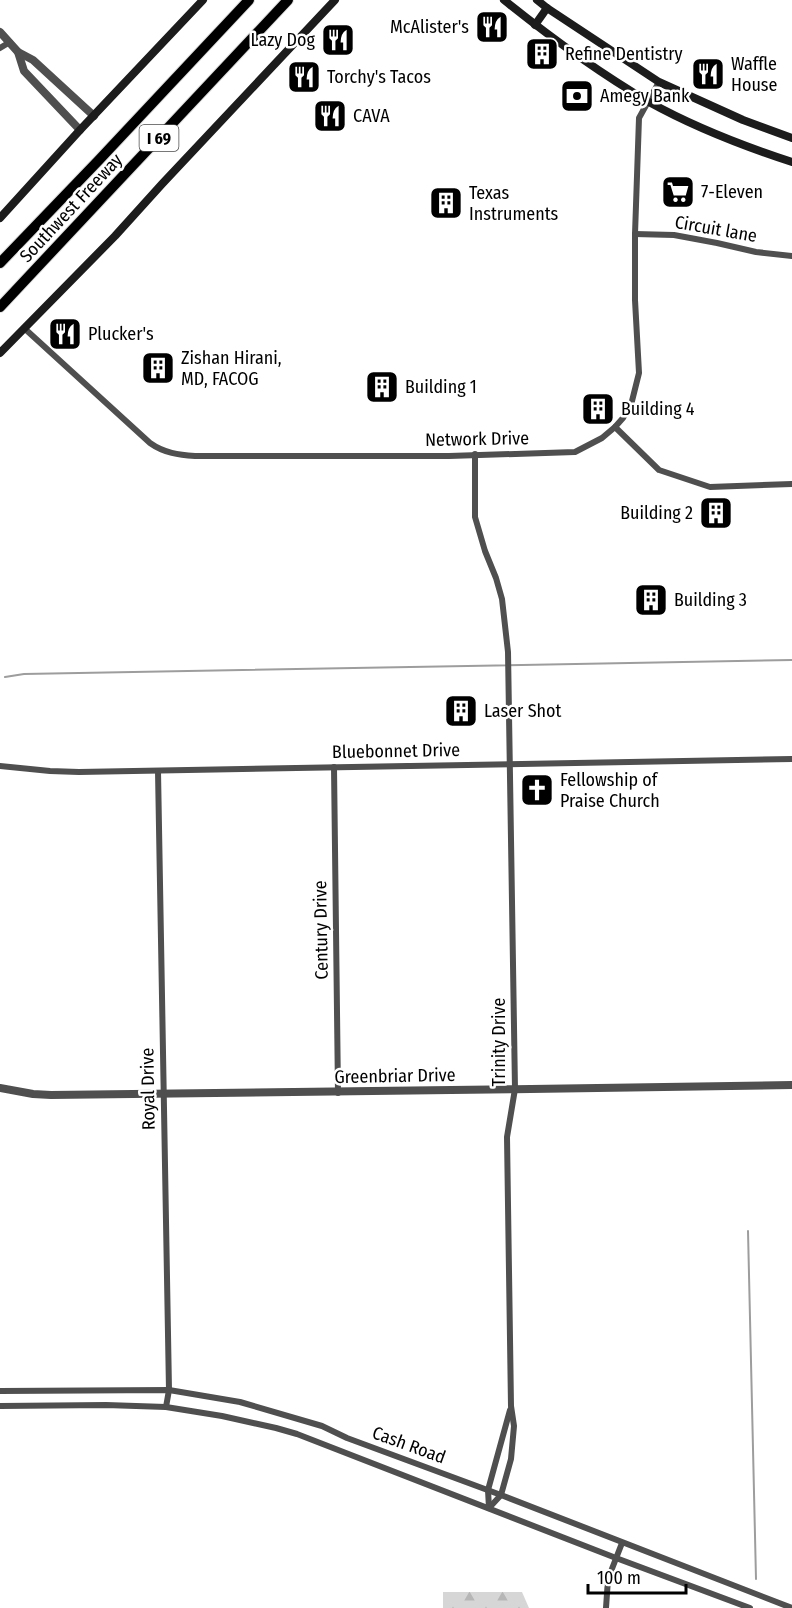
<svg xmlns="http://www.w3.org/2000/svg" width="792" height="1608" viewBox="0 0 792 1608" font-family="'Fira Sans Condensed',sans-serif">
  <defs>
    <pattern id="forest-firs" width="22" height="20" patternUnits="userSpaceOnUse" patternTransform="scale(1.5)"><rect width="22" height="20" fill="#d6d6d6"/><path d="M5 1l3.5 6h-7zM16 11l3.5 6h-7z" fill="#b6b6b6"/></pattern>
  </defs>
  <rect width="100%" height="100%" fill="#fff"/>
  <!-- forest -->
  <polygon fill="url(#forest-firs)" points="443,1592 522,1592 529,1608 443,1608"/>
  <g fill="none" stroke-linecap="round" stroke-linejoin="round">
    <!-- stream -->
    <g stroke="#9d9d9d" stroke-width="2">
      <polyline points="5,677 24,674 792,660"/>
      <polyline points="748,1231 756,1579"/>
    </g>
    <!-- motorway casing -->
    <g stroke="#dbdbdb" stroke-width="12">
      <g id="motorway">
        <polyline points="0,263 98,161 249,0"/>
        <polyline points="0,307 288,0"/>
      </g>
    </g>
    <!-- minor -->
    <g stroke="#4f4f4f" stroke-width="6">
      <polyline points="0,48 10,42"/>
      <polyline points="635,234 674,235 717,243 756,252 792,256"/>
      <path d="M24,328L150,443C164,453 179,455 195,456H449L575,452L602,438L615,427L623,418L632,401L639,373L635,300V234L639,118L659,82"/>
      <polyline points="615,427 659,470 710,487 792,484"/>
      <polyline points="475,454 475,517 485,551 496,578 502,599 508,652 515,1089 507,1137 511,1406 514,1426 511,1459 501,1495 489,1508"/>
      <polyline points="0,766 50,771 79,772 792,759"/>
      <polyline points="334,767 338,1093"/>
      <polyline points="158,771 169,1390 166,1407"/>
      <polyline points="0,1391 169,1390 240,1402 322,1426 347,1438 501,1495 792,1608"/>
      <polyline points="0,1406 106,1405 166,1407 222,1416 276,1428 297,1434 616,1558 750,1608"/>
      <polyline points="489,1508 488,1490 510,1410"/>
      <polyline points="606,1608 608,1579 622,1543"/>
    </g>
    <!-- tertiary -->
    <g stroke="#4f4f4f" stroke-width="8">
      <polyline points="0,32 18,52 24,71 80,130"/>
      <polyline points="18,52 33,60 94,116"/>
      <path d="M0,1088L33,1094L51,1095C298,1094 545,1088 792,1085"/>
    </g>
    <!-- secondary -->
    <g stroke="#1c1c1c" stroke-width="8">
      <path d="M504,0C550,37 598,72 649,102C694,127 743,146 792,162"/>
      <polyline points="537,0 547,8 659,82 743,120 792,138"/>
      <polyline points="535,25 547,8"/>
      <polyline points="0,218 80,130 203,0"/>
      <polyline points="0,353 115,236 162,184 335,0"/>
    </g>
    <!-- motorway -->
    <use href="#motorway" stroke="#000" stroke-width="10"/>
  </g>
  <!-- icons -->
  <defs>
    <g id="restaurant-square" transform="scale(1.725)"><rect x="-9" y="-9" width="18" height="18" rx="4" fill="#000" stroke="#fff"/><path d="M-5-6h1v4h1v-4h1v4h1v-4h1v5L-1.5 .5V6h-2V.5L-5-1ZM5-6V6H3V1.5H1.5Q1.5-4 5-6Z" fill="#fff"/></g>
    <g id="building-square" transform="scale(1.725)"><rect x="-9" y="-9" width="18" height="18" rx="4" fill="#000" stroke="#fff"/><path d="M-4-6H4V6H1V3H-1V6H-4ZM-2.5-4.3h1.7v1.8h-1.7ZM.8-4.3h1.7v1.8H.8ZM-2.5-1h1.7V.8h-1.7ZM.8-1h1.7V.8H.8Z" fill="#fff"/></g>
    <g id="bank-square" transform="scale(1.725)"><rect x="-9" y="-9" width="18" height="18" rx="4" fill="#000" stroke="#fff"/><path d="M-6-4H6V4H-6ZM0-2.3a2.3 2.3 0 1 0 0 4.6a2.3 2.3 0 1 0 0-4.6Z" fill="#fff"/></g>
    <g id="supermarket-square" transform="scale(1.725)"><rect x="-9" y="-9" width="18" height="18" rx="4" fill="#000" stroke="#fff"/><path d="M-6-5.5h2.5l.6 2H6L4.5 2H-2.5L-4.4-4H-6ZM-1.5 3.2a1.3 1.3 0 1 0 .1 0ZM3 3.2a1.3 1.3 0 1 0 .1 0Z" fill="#fff"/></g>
    <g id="church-square" transform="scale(1.725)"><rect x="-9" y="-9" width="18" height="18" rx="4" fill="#000" stroke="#fff"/><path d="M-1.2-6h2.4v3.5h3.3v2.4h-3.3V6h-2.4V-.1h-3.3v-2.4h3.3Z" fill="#fff"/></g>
  </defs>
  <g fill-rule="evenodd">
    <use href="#restaurant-square" x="492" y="27"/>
    <use href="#restaurant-square" x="338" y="40"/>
    <use href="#building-square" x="542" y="54"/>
    <use href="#restaurant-square" x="708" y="74"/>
    <use href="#restaurant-square" x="304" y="77"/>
    <use href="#bank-square" x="577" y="96"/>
    <use href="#restaurant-square" x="330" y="116"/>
    <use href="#supermarket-square" x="678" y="192"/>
    <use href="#building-square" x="446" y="203"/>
    <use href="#restaurant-square" x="65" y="334"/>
    <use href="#building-square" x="158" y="368"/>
    <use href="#building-square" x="382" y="387"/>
    <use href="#building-square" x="598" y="409"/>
    <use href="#building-square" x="716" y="513"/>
    <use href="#building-square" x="651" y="600"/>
    <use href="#building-square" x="461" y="711"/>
    <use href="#church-square" x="537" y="790"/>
  </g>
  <g text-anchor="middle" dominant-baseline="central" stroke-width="5" stroke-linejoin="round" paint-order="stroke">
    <!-- shield labels -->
    <rect fill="#fff" stroke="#4c4c4c" stroke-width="1.5" x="139.5" y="125" width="39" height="26" rx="4.5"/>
    <g font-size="16" font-weight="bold" fill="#000">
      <text x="159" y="138">I 69</text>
    </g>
    <!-- poi labels -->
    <g font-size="18" fill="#000" stroke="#fff" text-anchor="start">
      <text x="469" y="27" text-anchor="end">McAlister's</text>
      <text x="315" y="40" text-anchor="end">Lazy Dog</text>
      <text x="565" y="54">Refine Dentistry</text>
      <text x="731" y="64">Waffle<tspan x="731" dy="21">House</tspan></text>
      <text x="327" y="77">Torchy's Tacos</text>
      <text x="600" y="96">Amegy Bank</text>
      <text x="353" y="116">CAVA</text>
      <text x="701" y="192">7-Eleven</text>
      <text x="469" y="193">Texas<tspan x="469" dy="21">Instruments</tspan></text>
      <text x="88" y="334">Plucker's</text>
      <text x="181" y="358">Zishan Hirani,<tspan x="181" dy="21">MD, FACOG</tspan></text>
      <text x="405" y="387">Building 1</text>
      <text x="621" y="409">Building 4</text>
      <text x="693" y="513" text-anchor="end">Building 2</text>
      <text x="674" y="600">Building 3</text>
      <text x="484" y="711">Laser Shot</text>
      <text x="560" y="780">Fellowship of<tspan x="560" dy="21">Praise Church</tspan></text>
    </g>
    <!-- street labels -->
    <g font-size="18" fill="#000" stroke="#fff">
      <text transform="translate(71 208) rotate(-47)">Southwest Freeway</text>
      <text transform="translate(716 229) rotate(10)">Circuit lane</text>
      <text transform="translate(477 439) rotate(-1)">Network Drive</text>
      <text transform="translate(396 751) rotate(-1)">Bluebonnet Drive</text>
      <text transform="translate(321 930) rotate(-91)">Century Drive</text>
      <text transform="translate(499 1042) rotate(-90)">Trinity Drive</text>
      <text transform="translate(395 1076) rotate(-1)">Greenbriar Drive</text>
      <text transform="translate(148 1089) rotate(-91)">Royal Drive</text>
      <text transform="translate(409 1445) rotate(20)">Cash Road</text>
    </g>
  </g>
  <!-- scale -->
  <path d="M588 1584v9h98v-9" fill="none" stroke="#000000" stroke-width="3"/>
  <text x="597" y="1584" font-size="18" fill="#000000" stroke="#ffffff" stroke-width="4.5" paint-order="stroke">100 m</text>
</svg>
